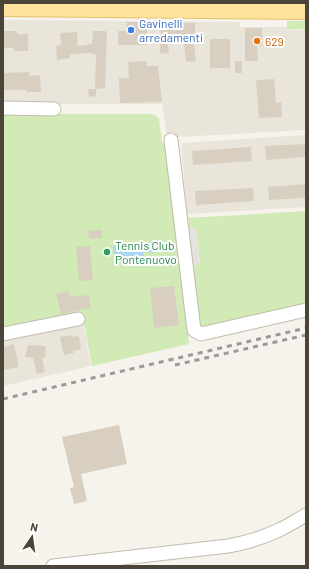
<svg xmlns="http://www.w3.org/2000/svg" width="309" height="569" viewBox="0 0 309 569" font-family="Barlow,sans-serif">
  <rect width="100%" height="100%" fill="#f6f3ec"/>
  <!-- residential -->
  <g fill="#eae5da">
    <polygon points="3,20 240,22 240,27 287,27 287,29 306,30 306,130 178,137 167,135 162,104 3,104"/>
    <polygon points="306,135 306,207 187,214 181,143"/>
    <polygon points="83,323 91,366 3,386 3,340"/>
  </g>
  <!-- green -->
  <g fill="#d2eab5">
    <rect x="287" y="21" width="19" height="8"/>
    <polygon points="3,114 151,114 156,116 159,119 162,142 167,146 189,344 92,366 82,313 3,329"/>
    <polygon points="306,211 306,303 200,328 193,265 200,264 196,228 189,229 188,218"/>
  </g>
  <!-- parking -->
  <polygon fill="#e5e3e0" points="196,228 200,265 193,265 189,229"/>
  <!-- water -->
  <g fill="#a9d4f2">
    <polygon points="163,241 164,251 146,253 145,243"/>
    <polygon points="142,243 144,259 115,262 113,246"/>
  </g>
  <!-- building -->
  <g fill="#d8cfc1">
    <polygon points="127,22 147,22 147,45 118,45 118,31 127,31"/>
    <polygon points="161,22 195,23 195,35 193,35 196,61 186,62 184,44 168,44 169,53 160,54"/>
    <polygon points="245,28 262,28 262,46 257,46 258,61 245,61"/>
    <polygon points="3,31 17,31 17,34 28,34 28,51 14,51 14,48 3,48"/>
    <polygon points="93,31 106,31 106,32 107,32 105,88 95,89 96,54 92,54 92,53 70,54 70,58 57,60 56,46 61,45 60,33 77,32 78,46 92,44"/>
    <rect x="210" y="39" width="20" height="29"/>
    <polygon points="147,61 147,66 158,66 162,102 120,103 119,78 129,78 128,62"/>
    <rect x="235" y="61" width="7" height="12"/>
    <polygon points="29,72 29,76 40,75 41,92 26,92 26,90 3,90 3,73"/>
    <polygon points="274,79 276,103 281,102 282,117 259,118 256,80"/>
    <polygon points="88,89 96,89 96,96 89,97"/>
    <polygon points="306,144 306,157 266,160 265,146"/>
    <polygon points="251,147 252,161 193,165 192,151"/>
    <polygon points="306,184 306,198 269,200 268,187"/>
    <polygon points="253,188 254,201 196,205 195,191"/>
    <polygon points="102,230 102,238 89,239 88,231"/>
    <polygon points="90,246 93,280 79,281 76,247"/>
    <polygon points="174,286 179,325 154,328 150,288"/>
    <polygon points="68,291 70,297 89,295 91,308 73,311 73,312 61,314 56,294"/>
    <polygon points="71,335 71,337 79,336 81,349 73,351 74,353 64,355 60,337"/>
    <polygon points="14,344 19,367 3,370 3,347"/>
    <polygon points="28,345 46,346 45,358 42,358 45,372 37,374 33,358 25,357"/>
    <polygon points="119,425 127,464 81,474 87,501 74,504 70,488 74,487 62,437"/>
  </g>
  <g fill="none" stroke-linecap="round" stroke-linejoin="round">
    <!-- minor casing -->
    <g stroke="#c2bbae" stroke-width="15">
      <g id="minor">
        <polyline points="3,108 54,109"/>
        <polyline points="171,140 194,330 201,334 306,310"/>
        <polyline points="3,334 78,319"/>
        <path d="M53,566L228,546C245,543 262,538 279,530C288,526 297,520 306,515"/>
      </g>
    </g>
    <!-- major casing -->
    <g stroke="#e6c16a" stroke-width="18">
      <polyline id="major" points="3,8 306,11"/>
    </g>
    <!-- minor -->
    <use href="#minor" stroke="#fff" stroke-width="13"/>
    <!-- major -->
    <use href="#major" stroke="#ffe39c" stroke-width="16"/>
    <!-- rail -->
    <g stroke="#9a9a9a" stroke-width="3" stroke-dasharray="5 5" stroke-linecap="butt">
      <polyline points="175,365 306,335"/>
      <polyline points="3,399 306,328"/>
    </g>
  </g>
  <!-- markers -->
  <circle fill="#3f7fe0" stroke="#fff" stroke-width="1.5" cx="131" cy="30" r="4"/>
  <circle fill="#e8710a" stroke="#fff" stroke-width="1.5" cx="257" cy="41" r="4"/>
  <circle fill="#2e9e5b" stroke="#fff" stroke-width="1.5" cx="107" cy="252" r="4"/>
  <g text-anchor="middle" dominant-baseline="central" stroke-width="4" stroke-linejoin="round" paint-order="stroke">
    <!-- shop labels -->
    <g font-size="12" fill="#366cbe" stroke="#fff" text-anchor="start">
      <text x="139" y="23">Gavinelli<tspan x="139" dy="14">arredamenti</tspan></text>
    </g>
    <!-- food labels -->
    <g font-size="12" fill="#c56008" stroke="#fff" text-anchor="start">
      <text x="265" y="41">629</text>
    </g>
    <!-- leisure labels -->
    <g font-size="12" fill="#27864d" stroke="#fff" text-anchor="start">
      <text x="115" y="245">Tennis Club<tspan x="115" dy="14">Pontenuovo</tspan></text>
    </g>
  </g>
  <!-- border -->
  <rect width="309" height="569" fill="none" stroke="#4b4439" stroke-width="8"/>
  <!-- north arrow -->
  <g transform="translate(32 537) rotate(13)" stroke="#ffffff" stroke-width="3" paint-order="stroke">
  <path d="M0-3L7 15L0 10L-7 15Z" fill="#4b4439"/>
  <text y="-6" font-size="11" font-weight="bold" text-anchor="middle" fill="#4b4439">N</text>
  </g>
</svg>
